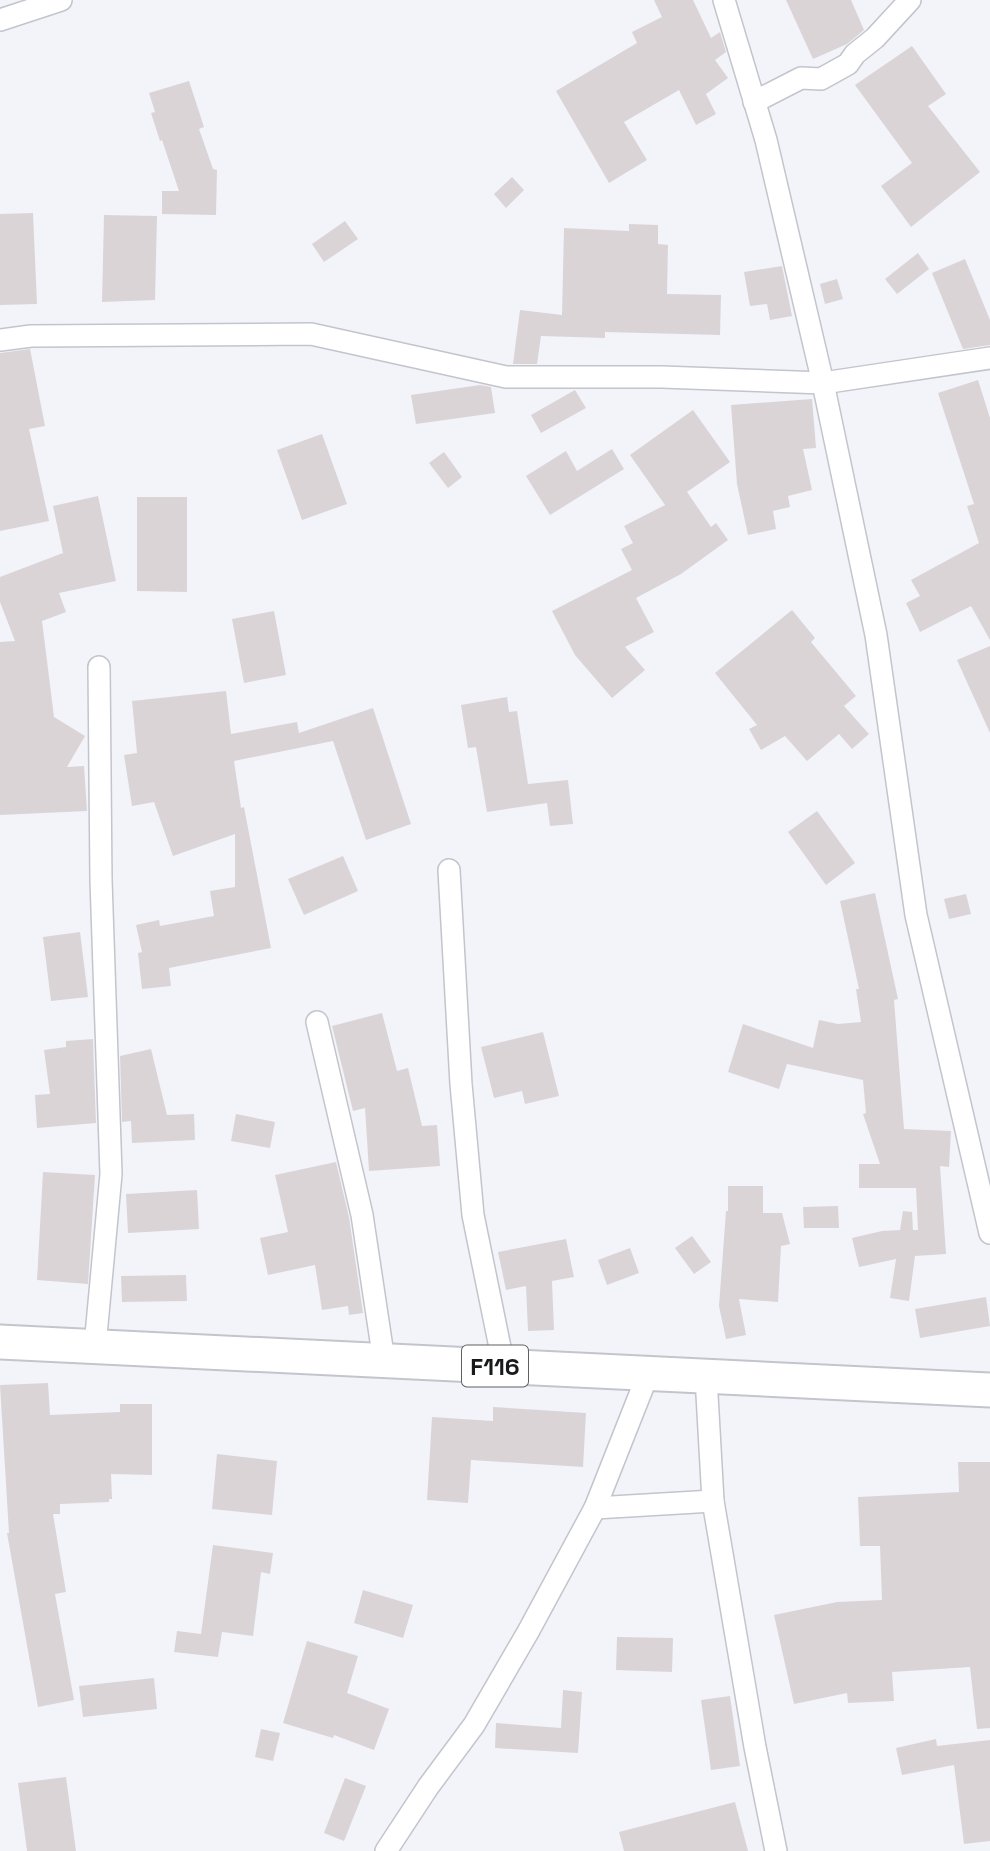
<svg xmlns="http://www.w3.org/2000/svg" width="990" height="1851" viewBox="0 0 990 1851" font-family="'Space Grotesk',sans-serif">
  <rect width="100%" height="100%" fill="#f2f4fa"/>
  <!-- building -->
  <g fill="#dbd4d7">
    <polygon points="654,0 693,0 711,38 720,32 726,52 715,60 728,78 706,94 716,114 696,125 679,90 624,122 647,160 609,183 556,91 637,43 632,32 662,17"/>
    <polygon points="786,0 851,0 864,30 847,44 813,59"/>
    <polygon points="912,46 946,94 928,106 980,172 911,227 881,186 912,163 855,85"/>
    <polygon points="189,81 204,127 199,129 213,169 217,170 216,215 162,214 162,191 179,191 162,140 160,141 151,113 155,112 149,93"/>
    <polygon points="512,177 524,190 506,208 494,194"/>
    <polygon points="33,213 37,304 0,305 0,214"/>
    <polygon points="104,215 157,216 155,300 102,302"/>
    <polygon points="345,221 358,239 324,262 312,244"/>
    <polygon points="629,224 658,225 658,244 668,245 667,294 721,295 720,335 605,332 605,338 541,336 537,364 513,364 520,310 562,315 564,228 629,231"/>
    <polygon points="918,253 929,269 897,294 885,279"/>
    <polygon points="965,259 990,320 990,345 963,349 932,273"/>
    <polygon points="782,266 792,316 770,320 767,304 750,306 744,272"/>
    <polygon points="837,279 843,299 825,304 820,284"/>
    <polygon points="30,349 45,426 29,429 49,521 0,531 0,353"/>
    <polygon points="978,380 990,418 990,640 971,606 920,632 906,603 920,596 911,580 979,543 967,506 974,504 938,393"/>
    <polygon points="480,385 491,387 495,413 416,424 411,395"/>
    <polygon points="575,390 586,408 541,433 531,415"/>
    <polygon points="812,399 816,448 803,449 812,490 788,496 790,507 773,511 776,529 748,535 737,484 731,405"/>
    <polygon points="693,410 730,462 687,492 711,527 716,523 728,540 681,574 636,598 654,632 625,647 645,670 612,698 575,655 552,611 632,570 621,549 633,543 624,526 665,505 630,455"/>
    <polygon points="322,434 347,504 302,520 277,450"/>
    <polygon points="612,449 624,469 550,515 526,476 566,451 577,471"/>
    <polygon points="444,452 462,477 448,488 429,463"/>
    <polygon points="98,496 116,581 59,593 66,612 42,621 54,717 85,736 67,767 84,766 87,811 0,815 0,642 15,641 0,602 0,577 63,553 53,506"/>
    <polygon points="137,497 187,497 187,592 137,591"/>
    <polygon points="792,610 815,638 811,642 856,696 844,706 869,734 852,749 839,734 807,761 785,736 761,750 749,729 757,725 715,673"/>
    <polygon points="274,611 286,675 244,683 232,619"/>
    <polygon points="990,646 990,733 957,660"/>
    <polygon points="226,691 231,734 297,722 299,733 373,708 411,824 366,840 333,741 234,761 241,808 244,807 271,948 169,968 171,986 142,989 138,953 142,952 136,925 159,920 160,926 214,916 210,891 235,887 235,834 173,856 154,802 132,806 124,755 137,753 132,701"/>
    <polygon points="507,697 509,712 517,711 528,784 568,780 573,824 550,826 547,803 487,812 476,747 468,748 461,705"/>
    <polygon points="817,811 855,863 826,885 788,832"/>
    <polygon points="343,856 358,891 304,915 288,879"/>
    <polygon points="875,893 898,999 894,1000 904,1129 951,1131 949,1167 940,1166 946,1254 915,1256 909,1301 890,1298 896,1259 859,1267 852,1238 882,1231 900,1230 903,1211 912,1212 913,1230 918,1230 916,1188 859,1188 859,1164 880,1164 863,1114 866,1113 863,1080 787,1064 779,1089 728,1072 743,1024 813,1048 819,1020 838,1024 861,1022 856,989 859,989 840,901"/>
    <polygon points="966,894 971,914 949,919 944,899"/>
    <polygon points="80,932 88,997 51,1001 43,937"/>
    <polygon points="382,1013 397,1071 408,1068 422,1126 437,1125 440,1166 369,1171 365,1108 353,1111 332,1026"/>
    <polygon points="543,1032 559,1096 525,1104 522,1091 494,1098 481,1047"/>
    <polygon points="93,1039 96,1123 37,1128 35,1095 50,1094 44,1050 66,1047 66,1041"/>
    <polygon points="151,1049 167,1115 194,1114 195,1140 132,1143 131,1121 122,1122 120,1056"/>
    <polygon points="236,1114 275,1122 270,1148 231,1141"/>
    <polygon points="336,1162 349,1217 363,1313 349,1315 348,1306 322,1310 315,1265 268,1275 260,1238 288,1232 275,1175"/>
    <polygon points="43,1172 95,1175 88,1284 37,1280"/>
    <polygon points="728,1186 763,1186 763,1213 782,1213 790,1244 781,1246 778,1302 739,1299 746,1335 726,1339 719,1306 726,1211 728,1211"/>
    <polygon points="197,1190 199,1229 128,1233 126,1194"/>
    <polygon points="838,1206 839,1228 804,1228 803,1207"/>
    <polygon points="692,1236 711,1262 694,1274 675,1248"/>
    <polygon points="566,1239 574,1277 552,1281 554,1330 528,1331 526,1286 506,1290 498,1252"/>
    <polygon points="630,1248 639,1273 607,1285 598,1260"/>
    <polygon points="186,1275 187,1301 122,1302 121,1276"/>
    <polygon points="986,1297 990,1326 920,1338 915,1309"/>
    <polygon points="48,1383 50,1415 120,1412 120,1404 152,1404 152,1475 111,1474 112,1499 109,1499 109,1502 60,1504 60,1514 53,1514 66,1592 55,1594 74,1700 38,1707 7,1533 9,1533 0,1385"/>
    <polygon points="493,1407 586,1413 583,1467 471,1460 468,1503 427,1500 432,1417 493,1421"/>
    <polygon points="217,1454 277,1461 272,1515 212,1509"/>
    <polygon points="958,1462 990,1462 990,1728 977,1729 970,1667 892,1672 894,1701 848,1703 847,1693 794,1704 774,1615 837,1602 882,1600 880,1546 860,1546 858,1497 959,1492"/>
    <polygon points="213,1545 273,1553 270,1574 261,1572 253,1636 222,1632 218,1657 174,1652 177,1631 201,1634"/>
    <polygon points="363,1590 413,1605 403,1638 354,1623"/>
    <polygon points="617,1637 673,1638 672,1672 616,1670"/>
    <polygon points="307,1641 358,1656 347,1693 389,1709 374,1750 334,1735 333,1738 283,1723"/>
    <polygon points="154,1678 157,1709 83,1717 79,1686"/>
    <polygon points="563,1690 582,1692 578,1753 495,1748 496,1723 561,1728"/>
    <polygon points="730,1696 740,1766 711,1770 701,1700"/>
    <polygon points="261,1729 280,1733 273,1761 255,1757"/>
    <polygon points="936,1739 937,1746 990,1740 990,1841 964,1844 954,1765 902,1775 896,1748"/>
    <polygon points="66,1777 76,1851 27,1851 18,1783"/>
    <polygon points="345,1778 366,1786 344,1841 324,1833"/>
    <polygon points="735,1802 748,1851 624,1851 619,1832"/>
  </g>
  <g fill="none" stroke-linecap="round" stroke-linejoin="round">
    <!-- street casing -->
    <g stroke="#c3c5cc" stroke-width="24">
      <g id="street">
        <polyline points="724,0 766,140 823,383 876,635 916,915 990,1233"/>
        <polyline points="0,20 61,0"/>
        <polyline points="754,102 801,78 821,79 848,64 855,54 875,38 910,0"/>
        <polyline points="0,340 31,336 311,334 506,377 662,377 823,383 990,358"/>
        <polyline points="449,870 461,1084 473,1215 504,1367"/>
        <polyline points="317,1022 362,1215 384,1361"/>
        <polyline points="95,1346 111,1174 101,880 99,667"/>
        <polyline points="706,1377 713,1501 755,1747 776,1851"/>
        <polyline points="595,1508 713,1501"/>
        <polyline points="386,1851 428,1787 474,1725 528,1632 595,1508 648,1374"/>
      </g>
    </g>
    <!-- primary casing -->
    <g stroke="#c3c5cc" stroke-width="37">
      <polyline id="primary" points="0,1342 990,1390"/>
    </g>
    <!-- street -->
    <use href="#street" stroke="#fff" stroke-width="21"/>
    <!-- primary -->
    <use href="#primary" stroke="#fff" stroke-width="33"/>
  </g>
  <g text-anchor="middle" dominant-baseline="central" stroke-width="5" stroke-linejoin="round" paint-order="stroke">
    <!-- shield labels -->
    <rect fill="#fff" stroke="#5e5f60" stroke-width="2" x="462" y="1345.5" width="66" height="41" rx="5"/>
    <g font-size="24" font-weight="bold" fill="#191a1c">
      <text x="495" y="1366">F116</text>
    </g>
  </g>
</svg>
